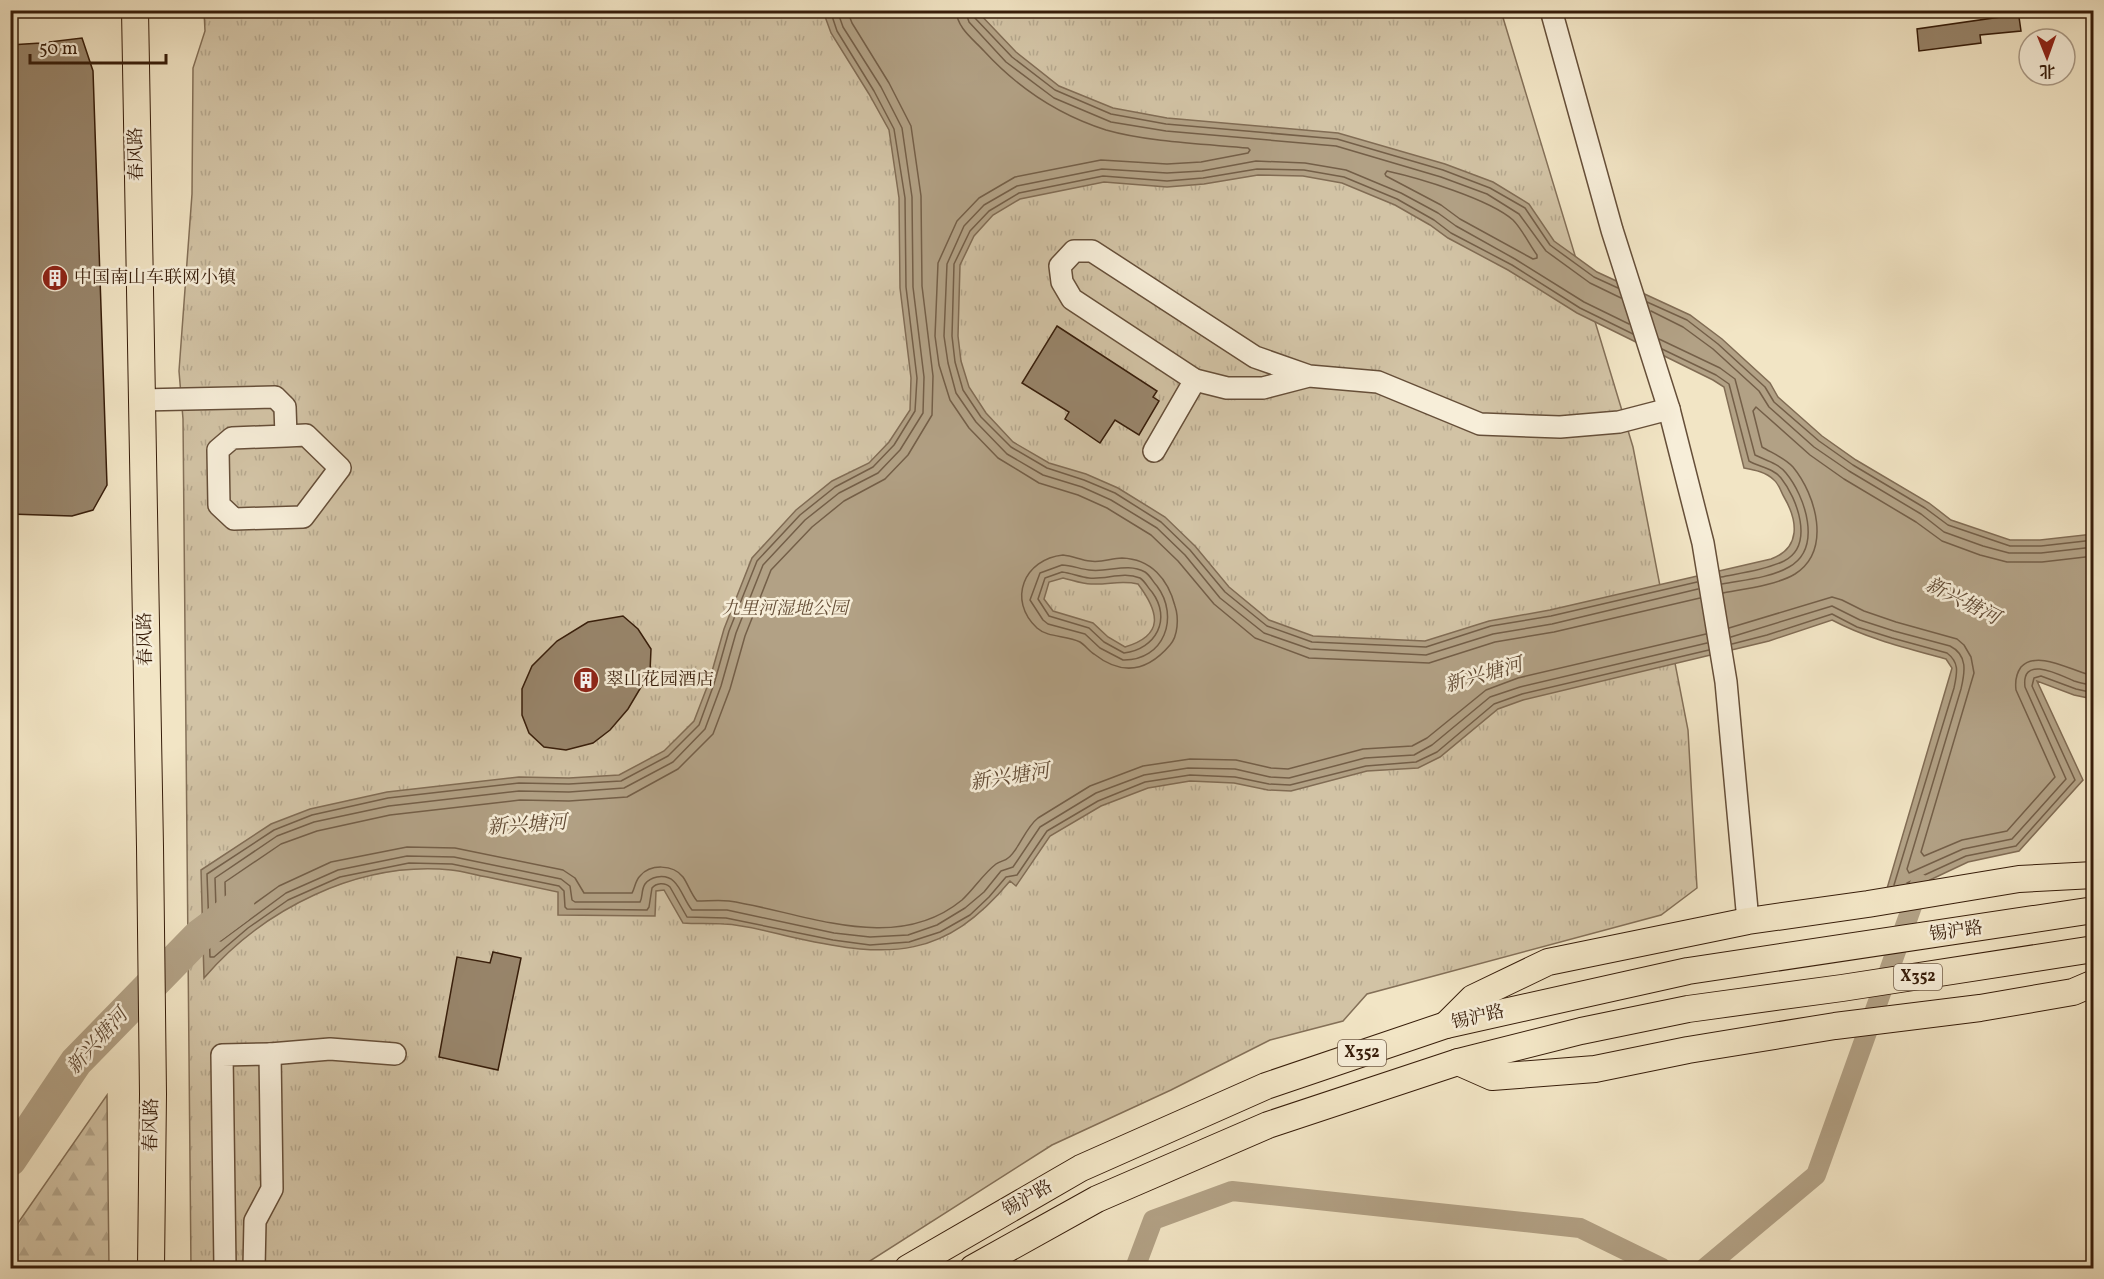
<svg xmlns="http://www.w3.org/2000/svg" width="2104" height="1279" viewBox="0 0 2104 1279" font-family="Vollkorn,'Noto Serif SC',serif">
  <defs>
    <pattern id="grass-tufts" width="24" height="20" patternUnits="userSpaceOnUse" patternTransform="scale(1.5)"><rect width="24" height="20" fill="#d2c3a5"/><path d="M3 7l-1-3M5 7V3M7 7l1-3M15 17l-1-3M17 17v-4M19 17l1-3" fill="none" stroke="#b5a78d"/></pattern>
    <pattern id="forest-firs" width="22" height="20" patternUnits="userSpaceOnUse" patternTransform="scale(1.5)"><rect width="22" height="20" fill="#d2c3a5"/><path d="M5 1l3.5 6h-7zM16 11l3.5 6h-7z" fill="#b5a78d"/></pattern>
  </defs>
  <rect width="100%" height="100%" fill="#f2e5c5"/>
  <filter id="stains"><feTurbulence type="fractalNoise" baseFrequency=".00333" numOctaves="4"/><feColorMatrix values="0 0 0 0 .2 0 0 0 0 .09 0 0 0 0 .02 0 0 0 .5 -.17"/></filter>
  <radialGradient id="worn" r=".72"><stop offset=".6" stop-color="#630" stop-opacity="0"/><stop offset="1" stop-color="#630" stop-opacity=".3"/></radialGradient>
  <!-- grass -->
  <polygon fill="url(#grass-tufts)" stroke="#847058" stroke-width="1.5" points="204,11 1501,11 1633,447 1688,730 1697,888 1661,915 1367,994 1343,1021 1270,1040 1171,1090 1052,1145 859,1268 191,1268 183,419 179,371 192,194 193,68 205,31"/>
  <!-- forest -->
  <polygon fill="url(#forest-firs)" stroke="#847058" stroke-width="1.5" points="107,1095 109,1268 11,1268 11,1233"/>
  <!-- water -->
  <path fill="#b2a185" stroke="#816c54" stroke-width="1.5" fill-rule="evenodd" d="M823,11H977L1016,52L1059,86L1113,108L1167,118L1338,133L1445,164L1493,182L1529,204L1554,241L1597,272L1690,315L1722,339L1770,383L1778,397L1822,436L1856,460L1929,503L1951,520L2010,540H2040L2093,534V699L2074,695L2037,681L2083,780L2019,851L1968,862L1883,902L1952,668L1946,659C1906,648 1868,639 1832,620L1769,641L1523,700L1498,709L1440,757L1418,768L1367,771L1291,791L1268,790L1234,783L1190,781L1148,788L1101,806L1050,836L1016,886L1010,881C945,959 890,959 796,938C773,933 748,925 724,924C710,923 696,924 683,923L664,890L656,891L655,916L558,915V892C534,887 511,882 487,877C475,875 463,871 451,870C358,861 263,909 204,978L201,870L271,824L310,809L387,792L519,777L569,778L619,775L664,751L694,721L709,682L724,629L752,558L796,510L832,481L869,463L889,442L910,410L911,378L900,288L899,198L889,130L869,94L831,33ZM1258,175L1303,176L1342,183L1395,205L1430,225L1448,238L1508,270L1577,313L1713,380L1724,387L1744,468C1755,470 1766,472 1774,480C1779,484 1781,492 1784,497C1798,521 1801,548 1771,559L1550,610L1489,621L1425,641L1313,636L1269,620L1229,587L1195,546L1165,517L1118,488L1086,474L1049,463L1013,442L986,413L969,387L961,361L958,336L960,265L974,236L993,215L1020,199L1104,182L1167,187L1204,184ZM1063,578C1072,580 1082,584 1091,584C1109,585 1120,580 1138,584C1159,612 1165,635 1125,647L1108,637L1093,623L1053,611L1044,599L1049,582Z"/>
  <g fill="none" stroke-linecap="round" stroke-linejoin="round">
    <!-- shore -->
    <g stroke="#745f48" stroke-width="1.5">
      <path d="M830,10L837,31L874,91L894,129L905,198L906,287L917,378L915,411L894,445L873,467L835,487L800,515L757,561L729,631L714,684L699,725L668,756L621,781L569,784L519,783L388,798L312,815L274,830L207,874L210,957H214L248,928L288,900L340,877L409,863L452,864L559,886L564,891L565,907L567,909L647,910L649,907L652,888C656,883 665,882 670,887L687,917L726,918L833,940L870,945L909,942L940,932L970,915L989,897L1006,877L1017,875L1047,831L1098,801L1145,782L1190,775L1235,777L1269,784L1290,785L1366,766L1416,762L1437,752L1494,704L1522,694L1709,650"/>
      <path d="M837,10L843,27L881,87L902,128L912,197L913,287L924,377L923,413L900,450L878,473L839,493L805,520L763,565L736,633L721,686L705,729L673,762L624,788L569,792L519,791L389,806L314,822L277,836L215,878L217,940L221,941L286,893L338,870L407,856L454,857L561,879L570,886L572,900L575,902H640C643,897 641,890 645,884C648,880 652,878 657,877C679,873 681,897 692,910H727L834,933L870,937L908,935L937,925L965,908L984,892L1001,871L1013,867L1040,827L1096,793L1144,775L1188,768L1235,769L1270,777L1289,778L1365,758L1414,755L1432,745L1490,697L1520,687L1707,643"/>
      <path d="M847,10L852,23L889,83L911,126L921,196L922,286L933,376L932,415L908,455L885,479L844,501L812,527L771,570L745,636L730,689L713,734L678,769L627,797L569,801L520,800L390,815L317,831L281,844L225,882L226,922H229L279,886L331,862L407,847L455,848L563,870L575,878L584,893H632C635,888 635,881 640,876C650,864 673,864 683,877C688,884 691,894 697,901C708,901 719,900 729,901C804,912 894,956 962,900C974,889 983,874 996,864C1000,861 1005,861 1008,858C1019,850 1025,828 1038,818L1090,786L1143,766L1190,759L1236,760L1271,768L1288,769L1363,749L1412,746L1427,738L1486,690L1518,678L1706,634"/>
      <path d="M956,10C957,28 973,39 984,51C1017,87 1059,115 1106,130C1148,142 1204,144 1248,148L1250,150L1248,153L1201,162L1167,164L1101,160L1015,177L979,198L957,221L938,263L935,336L939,365L950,400L969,428L998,458L1039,483L1078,495L1107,508L1151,535L1178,561L1214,604L1255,638L1309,658L1429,663L1495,642L1554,632L1700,598"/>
      <polyline points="965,10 969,22 1006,62 1054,98 1111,122 1166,131 1336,146 1441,177 1487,194 1519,214 1546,251 1590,283 1621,298"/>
      <polyline points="973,10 974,17 1012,57 1055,90 1111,114 1166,124 1337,139 1443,170 1490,188 1525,208 1550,245 1594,277 1618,288"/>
      <path d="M1387,171C1419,178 1489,199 1513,220C1522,229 1529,244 1537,255V258L1533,259L1460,219L1441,205L1386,176L1385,174Z"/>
      <polyline points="1647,302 1687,320 1718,344 1765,387 1774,402 1819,441 1853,465 1925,508 1948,525 2010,546 2041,546 2094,540"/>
      <polyline points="1651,311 1683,327 1713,349 1759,391 1769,407 1814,447 1849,471 1921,514 1944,532 1983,546 2009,553 2041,553 2094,547"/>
      <polyline points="1629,324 1584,302 1515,259 1456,226 1438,213 1401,193 1346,170 1305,163 1256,161 1202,171 1167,173 1102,169 1017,186 984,205 964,226 947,264 944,336 948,363 956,393 976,422 1007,454 1043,475 1082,487 1111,500 1157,528 1185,555 1220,598 1264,633 1310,649 1426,655 1493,634 1552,624 1698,589"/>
      <polyline points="1633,334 1580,308 1512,265 1451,233 1434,220 1397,199 1344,177 1304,170 1257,169 1203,178 1167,181 1103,176 1019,193 989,211 970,231 954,264 952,336 955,362 963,390 981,417 1011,447 1047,468 1084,480 1115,493 1161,522 1190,550 1225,592 1267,626 1312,642 1426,647 1491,626 1551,616 1697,582"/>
      <path d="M1659,339L1720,368L1735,379L1755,455C1765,460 1778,463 1786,473C1805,496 1823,548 1789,567C1770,578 1743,580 1722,584"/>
      <path d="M1662,349L1716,375L1729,384L1749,461C1759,467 1773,468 1781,478C1797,498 1815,545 1784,561C1765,570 1741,573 1721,577"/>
      <path d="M1063,555C1073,556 1081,560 1090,561C1102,563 1111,558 1122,558C1151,559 1168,579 1175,606C1179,618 1178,636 1170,645C1147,672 1122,676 1094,654C1089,651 1085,645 1080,642C1067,635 1048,638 1037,628C1007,600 1024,559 1063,555Z"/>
      <path d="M1062,565C1071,565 1080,569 1089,570C1108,573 1127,562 1145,572C1150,575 1153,582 1157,586C1180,617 1164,661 1123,660L1100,648L1085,634L1048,624L1043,620L1030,600L1040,573Z"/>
      <path d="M1062,572C1071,573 1080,577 1089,578C1106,580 1123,571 1140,578C1145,581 1148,588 1152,592C1172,619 1156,649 1124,653L1104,642L1089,628L1049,616L1038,599L1045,578Z"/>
      <path d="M1723,593C1744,589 1777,585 1795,574C1832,550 1816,495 1793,467C1785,458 1772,453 1762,447L1753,411L1756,407L1810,455L1844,479L1916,522L1942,541L1980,555L2007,562H2042L2094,556"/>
      <path d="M1729,628L1832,597L1842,600L1864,611L1896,622L1957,639L1964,645L1971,657L1974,673L1921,852L1924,856L1962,840L2007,831L2055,777L2016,690C2015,682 2016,674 2021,667C2038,649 2073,672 2094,676"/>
      <path d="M1731,637L1832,606L1860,620L1894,631L1950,646C1968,655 1965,672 1961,689L1907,869L1909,873L1963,849L2012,839L2066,779L2025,687C2021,654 2060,675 2074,681C2080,683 2087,684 2094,686"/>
      <path d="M1732,644L1767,635L1832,614L1857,627L1892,638L1947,653C1960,663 1957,673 1954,688L1894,885"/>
      <polyline points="1907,883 1966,856 2016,846 2075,780 2032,686 2034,678 2041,676 2076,689 2094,693"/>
    </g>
    <!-- canal -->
    <g stroke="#b2a185" stroke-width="20">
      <polyline points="1135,1268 1153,1220 1232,1191 1580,1228 1662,1268"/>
      <polyline points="1705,1268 1816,1175 1920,884"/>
    </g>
    <!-- river -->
    <polyline stroke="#b2a185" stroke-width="33" points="10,1160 76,1062 199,936 238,907"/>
  </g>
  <!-- building -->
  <g fill="#98856b" stroke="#371d0a" stroke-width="1.5">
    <polygon points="1999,10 2018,10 2021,31 1980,35 1981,43 1919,51 1917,29 2000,17"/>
    <polygon points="82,38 93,71 107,485 93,510 72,516 10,514 10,45 41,43"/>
    <polygon points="1057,326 1157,391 1153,397 1159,401 1139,435 1115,420 1100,443 1065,419 1069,412 1022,383"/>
    <polygon points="623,616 638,629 651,649 650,672 628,709 610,730 593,743 566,750 544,747 529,733 522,715 522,689 532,666 557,641 588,622"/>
    <polygon points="493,952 521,958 498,1070 439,1057 457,957 490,963"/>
  </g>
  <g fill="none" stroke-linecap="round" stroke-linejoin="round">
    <!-- minor casing -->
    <g stroke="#664f39" stroke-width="24">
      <g id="minor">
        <polyline points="1551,10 1612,230 1669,409 1703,543 1726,682 1748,921"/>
        <polyline points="1309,376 1263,388 1227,388 1195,380 1072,299 1062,282 1060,266 1074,251 1092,251 1255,357 1309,376 1378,382 1480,424 1560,427 1619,422 1669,409"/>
        <polyline points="141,400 275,397 285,407 286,436 232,438 218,450 219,505 234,519 303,517 340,468 306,435 286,436"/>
        <polyline points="1154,451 1195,380"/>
        <polyline points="270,1054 330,1049 395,1054"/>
        <polyline points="225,1268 222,1055 270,1054 272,1189 255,1221 254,1268"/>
      </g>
    </g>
    <!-- major casing -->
    <g stroke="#371d0a" stroke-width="28">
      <g id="major">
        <polyline points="135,10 150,847 153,1094 151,1268"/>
        <polyline points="1446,1025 1473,998 1548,962 1748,921 1868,904 2019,879 2094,875"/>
        <polyline points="1458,1062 1492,1077 1595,1069 1688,1050 1835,1026 1980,1008 2073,992 2094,983"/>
        <polyline points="908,1268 1081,1168 1266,1086 1446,1025 1688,971 2094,910"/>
        <polyline points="973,1268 1097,1199 1268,1125 1458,1062 1581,1031 1688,1009 1842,988 2094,949"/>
      </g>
    </g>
    <!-- minor -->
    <use href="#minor" stroke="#f7eed9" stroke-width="21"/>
    <!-- major -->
    <use href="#major" stroke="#f2e5c5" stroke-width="26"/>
  </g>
  <!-- icons -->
  <defs>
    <g id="building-disc" transform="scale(1.35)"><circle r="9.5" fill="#8f2418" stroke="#f7eed9"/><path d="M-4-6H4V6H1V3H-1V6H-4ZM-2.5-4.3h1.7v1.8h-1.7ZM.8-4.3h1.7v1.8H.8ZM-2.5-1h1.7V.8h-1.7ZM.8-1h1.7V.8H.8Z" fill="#fff"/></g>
  </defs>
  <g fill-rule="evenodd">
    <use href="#building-disc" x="55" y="278"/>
    <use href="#building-disc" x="586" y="680"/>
  </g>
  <g text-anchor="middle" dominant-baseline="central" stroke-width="5" stroke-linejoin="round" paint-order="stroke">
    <!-- shield labels -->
    <g fill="#f7eed9" stroke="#715c48" stroke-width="1.5">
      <rect x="1894" y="964" width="48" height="26" rx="4.5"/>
      <rect x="1338" y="1040" width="48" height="26" rx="4.5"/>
    </g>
    <g font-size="16" font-weight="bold" fill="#371d0a">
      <text x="1918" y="977">X352</text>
      <text x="1362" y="1053">X352</text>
    </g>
    <!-- street labels -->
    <g font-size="18" fill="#371d0a" stroke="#f7eed9">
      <text transform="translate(137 154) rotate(-91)">春风路</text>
      <text transform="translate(146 639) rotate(-91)">春风路</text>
      <text transform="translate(1956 932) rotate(-8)">锡沪路</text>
      <text transform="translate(1478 1018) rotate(-13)">锡沪路</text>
      <text transform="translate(152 1125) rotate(-89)">春风路</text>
      <text transform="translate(1028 1199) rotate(-30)">锡沪路</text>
    </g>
    <!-- poi labels -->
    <g font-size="18" fill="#371d0a" stroke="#f7eed9" text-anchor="start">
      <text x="74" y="278">中国南山车联网小镇</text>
      <text x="606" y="680">翠山花园酒店</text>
    </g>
    <!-- park labels -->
    <g font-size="18" font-style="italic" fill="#664f38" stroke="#f7eed9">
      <text x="785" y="609">九里河湿地公园</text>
    </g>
    <!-- water labels -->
    <g font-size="20" font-style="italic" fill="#624b35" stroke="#f7eed9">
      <text transform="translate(1962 602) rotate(27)">新兴塘河</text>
      <text transform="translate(1484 676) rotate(-16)">新兴塘河</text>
      <text transform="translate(1010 778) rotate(-9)">新兴塘河</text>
      <text transform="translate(527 826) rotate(-4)">新兴塘河</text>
      <text transform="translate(98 1042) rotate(-48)">新兴塘河</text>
    </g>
  </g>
  <!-- margin -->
  <rect width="2104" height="1279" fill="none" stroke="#f2e5c5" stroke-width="36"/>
  <rect x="12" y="12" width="2080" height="1255" fill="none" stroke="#371d0a" stroke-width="3"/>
  <rect x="18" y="18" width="2068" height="1243" fill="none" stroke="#371d0a" stroke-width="1.5"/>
  <!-- north arrow -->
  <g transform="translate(2047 57) rotate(179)"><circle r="28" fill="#f7eed9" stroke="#aa9a86" stroke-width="1.5"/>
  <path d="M0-4.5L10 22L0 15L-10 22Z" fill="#8f2418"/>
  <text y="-9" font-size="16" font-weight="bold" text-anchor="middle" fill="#371d0a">北</text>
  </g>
  <!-- scale -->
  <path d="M30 54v9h136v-9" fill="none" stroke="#371d0a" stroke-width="3"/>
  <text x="39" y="54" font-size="18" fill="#371d0a" stroke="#f7eed9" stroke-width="4.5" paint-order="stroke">50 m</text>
  <rect width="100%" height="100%" filter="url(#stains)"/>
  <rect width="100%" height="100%" fill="url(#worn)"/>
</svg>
